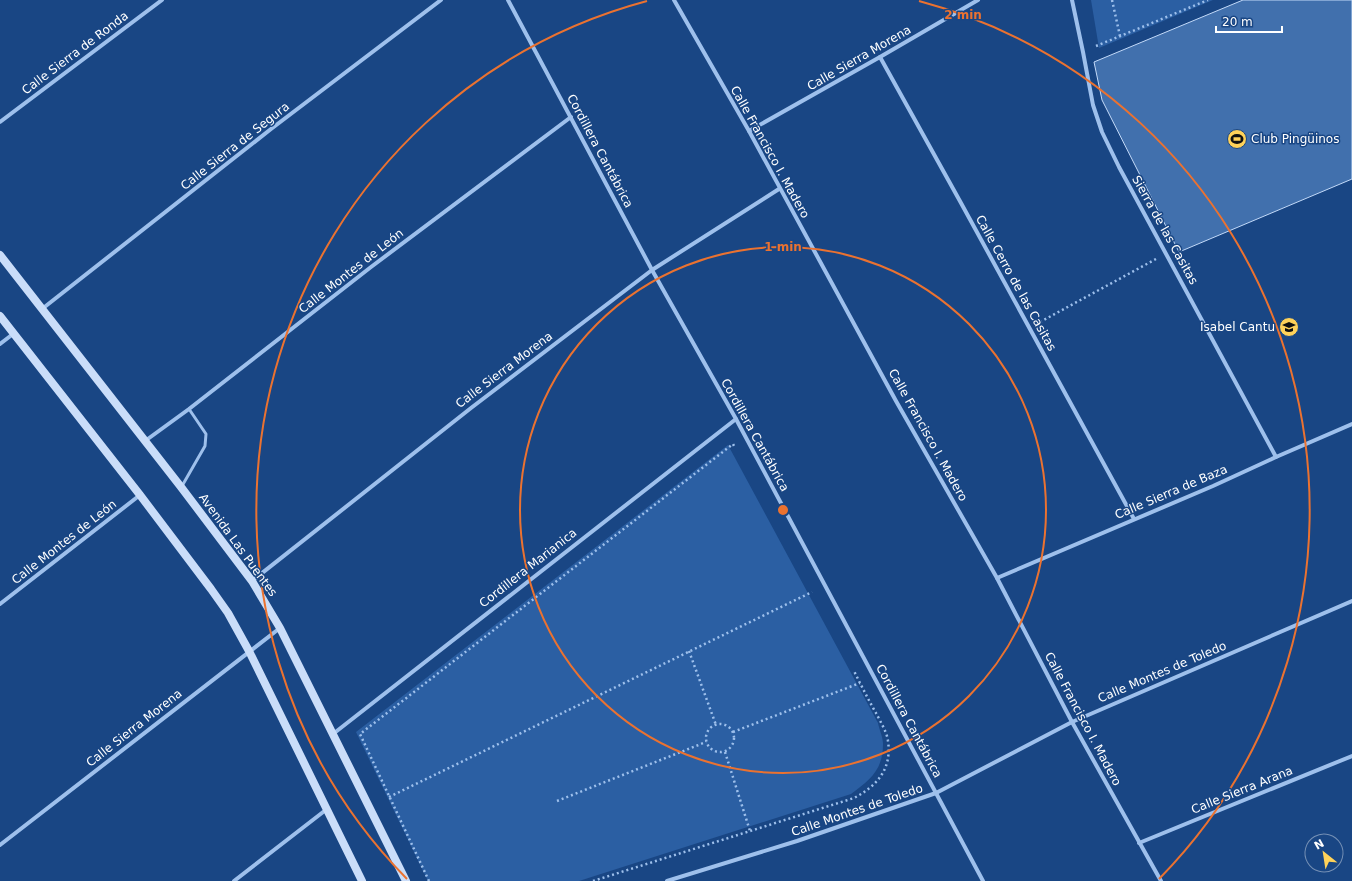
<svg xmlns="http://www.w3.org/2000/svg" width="1352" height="881" viewBox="0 0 1352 881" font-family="'DejaVu Sans',sans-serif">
  <rect width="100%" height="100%" fill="#194684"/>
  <!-- green -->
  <g fill="#2b5fa3">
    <polygon points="1091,0 1213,0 1099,48"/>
    <path d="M728,445L878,723C879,729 883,737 883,744C883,770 870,780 851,794L579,881H428L356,732Z"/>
  </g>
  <!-- building -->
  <polygon fill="#4170ad" stroke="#c3daf9" points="1243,0 1352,0 1352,179 1179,252 1102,100 1094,62"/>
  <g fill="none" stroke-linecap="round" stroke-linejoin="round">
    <!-- path -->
    <g stroke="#9ec0ec" stroke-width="2.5" stroke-dasharray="2 3" stroke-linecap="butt">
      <polyline points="1112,0 1120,36"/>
      <polyline points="1096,46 1208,0"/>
      <polyline points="1040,322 1156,259"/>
      <polyline points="689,651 716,725"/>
      <circle cx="720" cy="738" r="14"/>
      <polyline points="733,732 860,683"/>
      <polyline points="725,752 750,831"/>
      <polyline points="389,797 812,592"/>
      <polyline points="557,801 706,742"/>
      <polyline points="429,881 360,734 733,444 734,446"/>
      <path d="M593,881L854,798C877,786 892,769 888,741C887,732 880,721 876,713C868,699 861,685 854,671"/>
    </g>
    <!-- lane -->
    <polyline stroke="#9ec0ec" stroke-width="3" points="182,486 205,446 206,434 189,409"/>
    <!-- street -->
    <g stroke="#9ec0ec" stroke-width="4">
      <polyline points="508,0 652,270 736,419 983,881"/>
      <polyline points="674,0 749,131 896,401 997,578 1072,722 1161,881"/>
      <polyline points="1072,0 1083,52 1093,105 1102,132 1119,167 1276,457"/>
      <polyline points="880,57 961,203 1134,519"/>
      <polyline points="0,122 162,0"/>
      <polyline points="749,131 880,57 978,0"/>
      <polyline points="42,309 271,129 441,0"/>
      <polyline points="0,344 13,334"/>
      <polyline points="145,441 189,409 371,267 571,117"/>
      <polyline points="997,578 1213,486 1276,457 1352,424"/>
      <polyline points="252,581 471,408 652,270 779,189"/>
      <polyline points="0,604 140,495"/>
      <polyline points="333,734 736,419"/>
      <polyline points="1139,843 1352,756"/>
      <polyline points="0,845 280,628"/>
      <polyline points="234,881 327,809"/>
      <polyline points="667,881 797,841 936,793 1072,722 1352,601"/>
    </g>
    <!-- secondary -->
    <g stroke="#caddf9" stroke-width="8">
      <polyline points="0,255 181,487 252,581 280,628 406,881"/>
      <polyline points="0,316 140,495 211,589 228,613 249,651 362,881"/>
    </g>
  </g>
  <!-- distance rings -->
  <g fill="none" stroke="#eb7230" stroke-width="2">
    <circle cx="783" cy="510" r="263"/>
    <path d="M407 879A527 527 0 0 1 647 1M919 1A527 527 0 0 1 1159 879"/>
  </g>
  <!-- icons -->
  <defs>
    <g id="stadium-disc" transform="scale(1)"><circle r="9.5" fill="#ffd259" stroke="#194684"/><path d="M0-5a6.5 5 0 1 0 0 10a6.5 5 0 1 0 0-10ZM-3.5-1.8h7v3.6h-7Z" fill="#111"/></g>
    <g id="school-disc" transform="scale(1)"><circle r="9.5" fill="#ffd259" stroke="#194684"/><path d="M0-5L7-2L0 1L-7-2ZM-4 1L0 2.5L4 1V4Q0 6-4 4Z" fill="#111"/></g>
  </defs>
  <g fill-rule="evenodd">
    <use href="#stadium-disc" x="1237" y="139"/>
    <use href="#school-disc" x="1289" y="327"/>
  </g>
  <g text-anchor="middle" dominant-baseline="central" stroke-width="3" stroke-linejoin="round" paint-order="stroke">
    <!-- street labels -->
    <g font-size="12" fill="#fff" stroke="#194684">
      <text transform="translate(75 53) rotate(-37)">Calle Sierra de Ronda</text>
      <text transform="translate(859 58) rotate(-30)">Calle Sierra Morena</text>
      <text transform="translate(235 146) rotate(-38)">Calle Sierra de Segura</text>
      <text transform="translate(600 151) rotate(62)">Cordillera Cantábrica</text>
      <text transform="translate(770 152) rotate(61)">Calle Francisco I. Madero</text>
      <text transform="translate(1165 230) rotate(61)">Sierra de las Casitas</text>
      <text transform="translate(351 271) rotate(-38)">Calle Montes de León</text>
      <text transform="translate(1016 283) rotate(61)">Calle Cerro de las Casitas</text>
      <text transform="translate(504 370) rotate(-37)">Calle Sierra Morena</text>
      <text transform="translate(755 435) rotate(61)">Cordillera Cantábrica</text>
      <text transform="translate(928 435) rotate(61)">Calle Francisco I. Madero</text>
      <text transform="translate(1171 492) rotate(-23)">Calle Sierra de Baza</text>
      <text transform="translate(64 542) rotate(-38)">Calle Montes de León</text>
      <text transform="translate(238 545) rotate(54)">Avenida Las Puentes</text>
      <text transform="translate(528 568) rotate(-38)">Cordillera Marianica</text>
      <text transform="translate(1162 672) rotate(-23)">Calle Montes de Toledo</text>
      <text transform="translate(1083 719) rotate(62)">Calle Francisco I. Madero</text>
      <text transform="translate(909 721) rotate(62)">Cordillera Cantábrica</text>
      <text transform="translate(134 728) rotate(-38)">Calle Sierra Morena</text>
      <text transform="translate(1242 790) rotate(-22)">Calle Sierra Arana</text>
      <text transform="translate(857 810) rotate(-19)">Calle Montes de Toledo</text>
    </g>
    <!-- poi labels -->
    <g font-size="12" fill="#fff" stroke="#194684" text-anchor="start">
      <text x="1251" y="139">Club Pingüinos</text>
      <text x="1275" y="327" text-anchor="end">Isabel Cantu</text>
    </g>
  </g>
  <circle cx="783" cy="510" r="6" fill="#eb7230" stroke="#194684" stroke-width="2"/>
  <g font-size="12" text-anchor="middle" font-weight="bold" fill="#eb7230" stroke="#194684" stroke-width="3" stroke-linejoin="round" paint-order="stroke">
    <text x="963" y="19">2 min</text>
    <text x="783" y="251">1 min</text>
  </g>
  <!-- north arrow -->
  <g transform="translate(1324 853) rotate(330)"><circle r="19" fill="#194684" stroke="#7590b5"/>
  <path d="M0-3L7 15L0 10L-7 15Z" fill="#ffd259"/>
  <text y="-6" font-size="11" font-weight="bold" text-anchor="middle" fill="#ffffff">N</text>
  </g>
  <!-- scale -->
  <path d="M1216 26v6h66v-6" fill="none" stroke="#ffffff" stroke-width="2"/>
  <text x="1222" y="26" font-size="12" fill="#ffffff" stroke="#194684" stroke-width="3" paint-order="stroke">20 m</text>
</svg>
